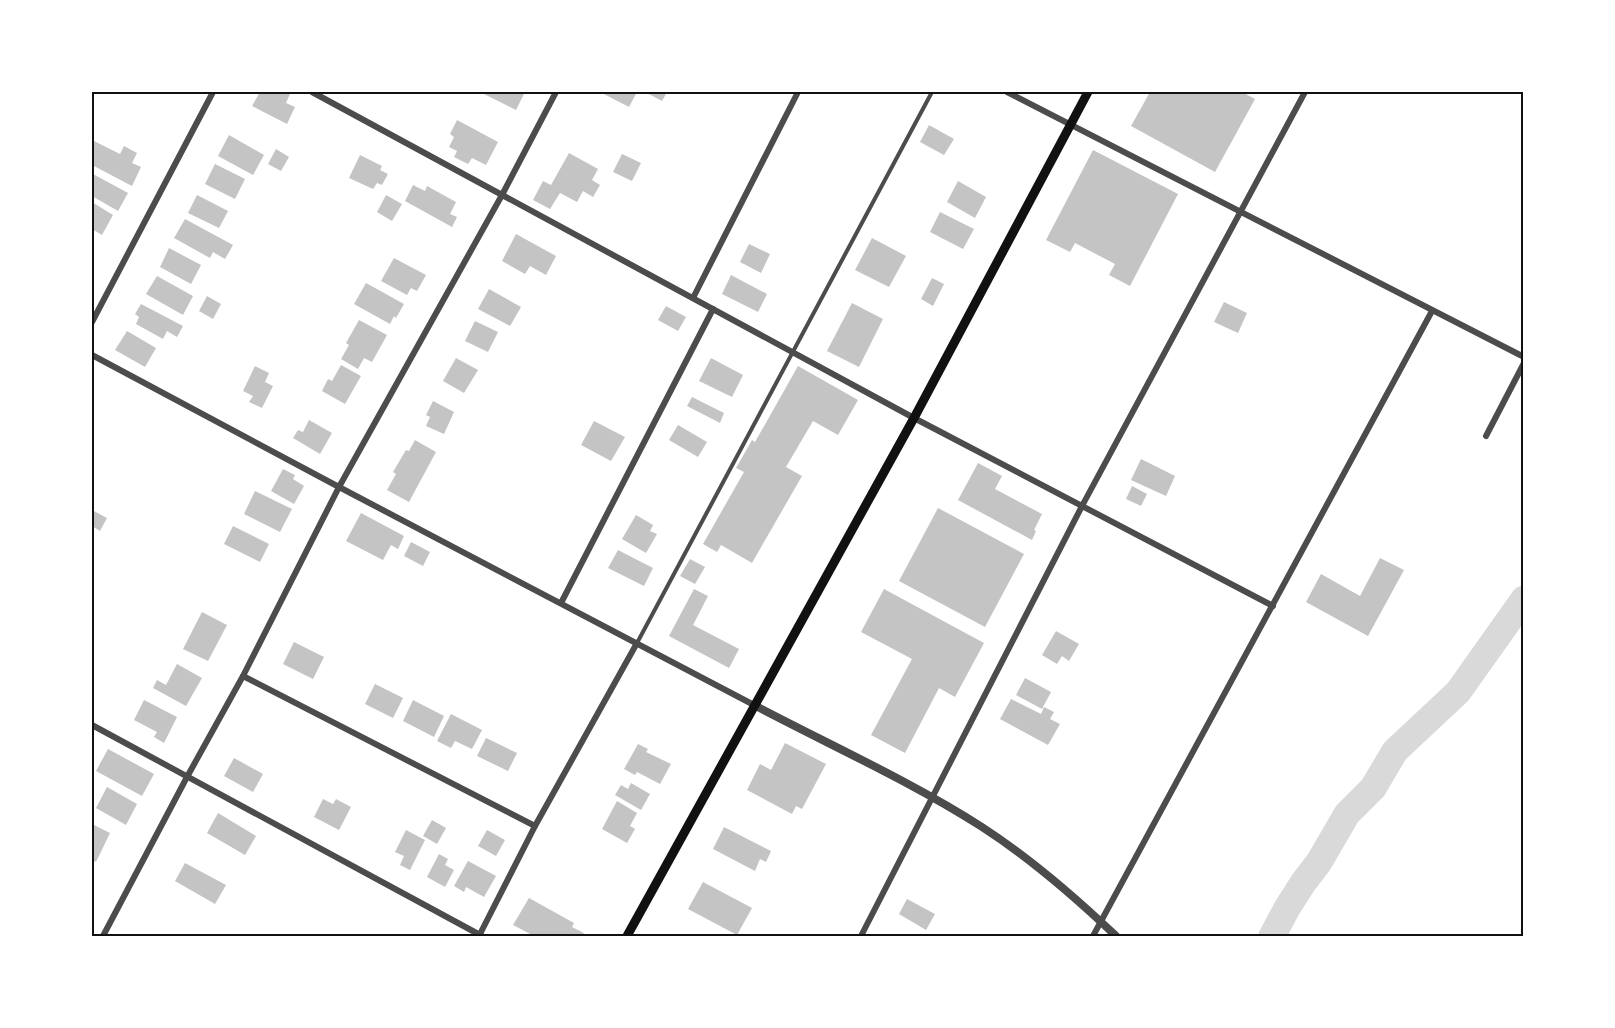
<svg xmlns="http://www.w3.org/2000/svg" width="1615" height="1028" viewBox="0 0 1615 1028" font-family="'PT Serif',serif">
  <rect width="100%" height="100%" fill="#fff"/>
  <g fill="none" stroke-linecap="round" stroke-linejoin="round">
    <!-- river -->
    <polyline stroke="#d9d9d9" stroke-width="27" points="1272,936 1287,908 1303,883 1319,862 1347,814 1373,788 1395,751 1458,692 1524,599"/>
  </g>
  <!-- building -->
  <g fill="#c4c4c4">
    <polygon points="260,92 285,92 290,94 286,103 295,107 287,124 252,106"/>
    <polygon points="480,92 525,92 516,110"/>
    <polygon points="600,92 637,92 629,107"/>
    <polygon points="648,92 667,92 662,101 647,93"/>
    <polygon points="1150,92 1242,92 1255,99 1215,172 1131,126"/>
    <polygon points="457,120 498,142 486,165 472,158 468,164 454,157 457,151 449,147 454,137 450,134"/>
    <polygon points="929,125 954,139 944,155 920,142"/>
    <polygon points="229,135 264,155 253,175 218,156"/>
    <polygon points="92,140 120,154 124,146 137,153 132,163 141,167 132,186 92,165"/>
    <polygon points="276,149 289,157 281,171 268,164"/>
    <polygon points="1093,150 1178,194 1130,286 1109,275 1115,264 1075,243 1070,252 1046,240"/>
    <polygon points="569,153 598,169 592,180 600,185 593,197 583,191 577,202 560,193 550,209 533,200 543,181 551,185"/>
    <polygon points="622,154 641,163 632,181 613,172"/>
    <polygon points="360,155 382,166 380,170 388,174 382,185 377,183 373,189 349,178"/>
    <polygon points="215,164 245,179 235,199 205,184"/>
    <polygon points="93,174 128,193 118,211 92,196"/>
    <polygon points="958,181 986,197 975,218 947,202"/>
    <polygon points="413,185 425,191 427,186 456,202 450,214 457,217 452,227 405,201"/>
    <polygon points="197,195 228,211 219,228 188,213"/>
    <polygon points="386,195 402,204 392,221 377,212"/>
    <polygon points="92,202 113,215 102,235 92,229"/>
    <polygon points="940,212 974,229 963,249 930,232"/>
    <polygon points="185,219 233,245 225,259 213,252 210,258 174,238"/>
    <polygon points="516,234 556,256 546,275 530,266 525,274 502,261"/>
    <polygon points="872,238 906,256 889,287 855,270"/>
    <polygon points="749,244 770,254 761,273 740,262"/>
    <polygon points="169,248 201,265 191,284 160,267"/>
    <polygon points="394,258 426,275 417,291 411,288 407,295 381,281"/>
    <polygon points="731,275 767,294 758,312 722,294"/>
    <polygon points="157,276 193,296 183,315 146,294"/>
    <polygon points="932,278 944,284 933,306 921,299"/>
    <polygon points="366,283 404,304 396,318 394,316 390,324 354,304"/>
    <polygon points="489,289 521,307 510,326 478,309"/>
    <polygon points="207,296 221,304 213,319 199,311"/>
    <polygon points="1224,302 1247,313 1238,333 1214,322"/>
    <polygon points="852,303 883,319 859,367 827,351"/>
    <polygon points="141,304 183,326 177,337 167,331 163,339 136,324 139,317 135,314"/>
    <polygon points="666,306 686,317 678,331 658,320"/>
    <polygon points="359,320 387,335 372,362 364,358 358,369 341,359 349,345 346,343"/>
    <polygon points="475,321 498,332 488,352 465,341"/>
    <polygon points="127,331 156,348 145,367 115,350"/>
    <polygon points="456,358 478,370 464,393 443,381"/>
    <polygon points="711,358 743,375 732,397 699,381"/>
    <polygon points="341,365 361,376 345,404 322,391 328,379 332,381"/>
    <polygon points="255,366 269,373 265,382 273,386 262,408 249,402 253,396 243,391"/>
    <polygon points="798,366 858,400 838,435 813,421 786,467 802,476 752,563 721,545 717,552 703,544 744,472 736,468 752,440 755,442"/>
    <polygon points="692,397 724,413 720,423 687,406"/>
    <polygon points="433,401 454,412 444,434 426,426 430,417 426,415"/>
    <polygon points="309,420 332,433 320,454 293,438 298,430 303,432"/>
    <polygon points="594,421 625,437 611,461 581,445"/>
    <polygon points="678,425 707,442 698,457 669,440"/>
    <polygon points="415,440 436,452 409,502 387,490 396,474 393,472 406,450 409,451"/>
    <polygon points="1141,459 1175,476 1166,496 1131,480"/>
    <polygon points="978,463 1002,476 995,489 1042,514 1034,530 1036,531 1032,540 958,500"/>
    <polygon points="283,469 295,475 293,479 304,486 294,504 271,491"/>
    <polygon points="1132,486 1147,494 1141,506 1126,499"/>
    <polygon points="255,491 292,509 280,532 244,514"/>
    <polygon points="938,508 1024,554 985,627 899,581"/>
    <polygon points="92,510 107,518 100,531 92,526"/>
    <polygon points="361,513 404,536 398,549 391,545 383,560 346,541"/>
    <polygon points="636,515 653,525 650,531 657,534 646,553 622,539"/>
    <polygon points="233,526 269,544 260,562 224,544"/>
    <polygon points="411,542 430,552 423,566 404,556"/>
    <polygon points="618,550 653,568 644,586 608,568"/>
    <polygon points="1380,558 1404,570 1368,636 1306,602 1321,574 1360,596"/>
    <polygon points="690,559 705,567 695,584 680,576"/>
    <polygon points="694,589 708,596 693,625 739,649 729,668 669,636"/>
    <polygon points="884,589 984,643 955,697 939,688 905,753 871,735 912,659 861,632"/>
    <polygon points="202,612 227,625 208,661 183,649"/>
    <polygon points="1056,631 1079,644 1069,661 1062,656 1057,664 1042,655"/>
    <polygon points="294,642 324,657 313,679 283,664"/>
    <polygon points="177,664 202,678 186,706 153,688 157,680 166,685"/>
    <polygon points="1025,678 1051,692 1042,709 1016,695"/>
    <polygon points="375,684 403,698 393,718 365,704"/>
    <polygon points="1011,699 1041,714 1044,707 1054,712 1050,719 1060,724 1048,745 1000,719"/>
    <polygon points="144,700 177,717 164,743 154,737 157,732 134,720"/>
    <polygon points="413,700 444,716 434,737 403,721"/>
    <polygon points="451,714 482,730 472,749 455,741 451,748 437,741"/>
    <polygon points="486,738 517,753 508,771 477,756"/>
    <polygon points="785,743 826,764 802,809 796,806 792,814 747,790 760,764 771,770"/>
    <polygon points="638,744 648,749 646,752 671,764 660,784 637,772 635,775 624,769"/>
    <polygon points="108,749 154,774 142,796 96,771"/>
    <polygon points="234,758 263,774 253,792 224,776"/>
    <polygon points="631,783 650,794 641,810 615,795 621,785 628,789"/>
    <polygon points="107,787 137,804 126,825 96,808"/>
    <polygon points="323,799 333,804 336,799 351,807 339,830 314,817"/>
    <polygon points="617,801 637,813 630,826 635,829 627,843 602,829"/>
    <polygon points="218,813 256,836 245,855 207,833"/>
    <polygon points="432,820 446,828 437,844 423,836"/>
    <polygon points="92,824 110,833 96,862 92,860"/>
    <polygon points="724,827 771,851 766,862 760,859 755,871 713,849"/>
    <polygon points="406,830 425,840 410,870 400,865 404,856 395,852"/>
    <polygon points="487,830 505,840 496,856 478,846"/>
    <polygon points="439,854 448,859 445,865 454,870 445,887 427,877"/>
    <polygon points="468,861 496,876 484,897 466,887 464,892 454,886"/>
    <polygon points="185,863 226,885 215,904 175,881"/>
    <polygon points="703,882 752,908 737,935 688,909"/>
    <polygon points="529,898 574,923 572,927 584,933 582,936 534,936 513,925"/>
    <polygon points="907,899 935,914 926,930 899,914"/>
  </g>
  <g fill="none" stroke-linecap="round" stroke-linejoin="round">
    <!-- service -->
    <polyline stroke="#4c4c4c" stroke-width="4" points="637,643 932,92"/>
    <!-- minor -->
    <g stroke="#4c4c4c" stroke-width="6">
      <polyline points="312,92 914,418 1273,606"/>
      <polyline points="1007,92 1524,357"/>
      <polyline points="693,298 798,92"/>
      <polyline points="92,322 213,92"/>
      <polyline points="92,355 339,487 754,705"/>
      <polyline points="1486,436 1524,363"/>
      <polyline points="561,603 713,309"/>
      <polyline points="243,676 535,826"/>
      <polyline points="92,725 482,936"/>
      <polyline points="103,936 187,777 243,676 339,487 502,195 556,92"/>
      <polyline points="479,936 535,826 637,643"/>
      <polyline points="861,936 1082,506 1305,92"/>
      <polyline points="1093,936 1432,311"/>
    </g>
    <!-- tertiary -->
    <path stroke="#4c4c4c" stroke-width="8" d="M754,705C830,745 910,781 982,827C1030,858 1075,897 1116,936"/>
    <!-- secondary -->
    <polyline stroke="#111" stroke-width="9" points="627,936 914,418 1088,92"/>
  </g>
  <!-- border -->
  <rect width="1615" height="1028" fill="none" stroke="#ffffff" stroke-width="186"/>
  <rect x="93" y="93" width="1429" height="842" fill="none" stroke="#111" stroke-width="2"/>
</svg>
